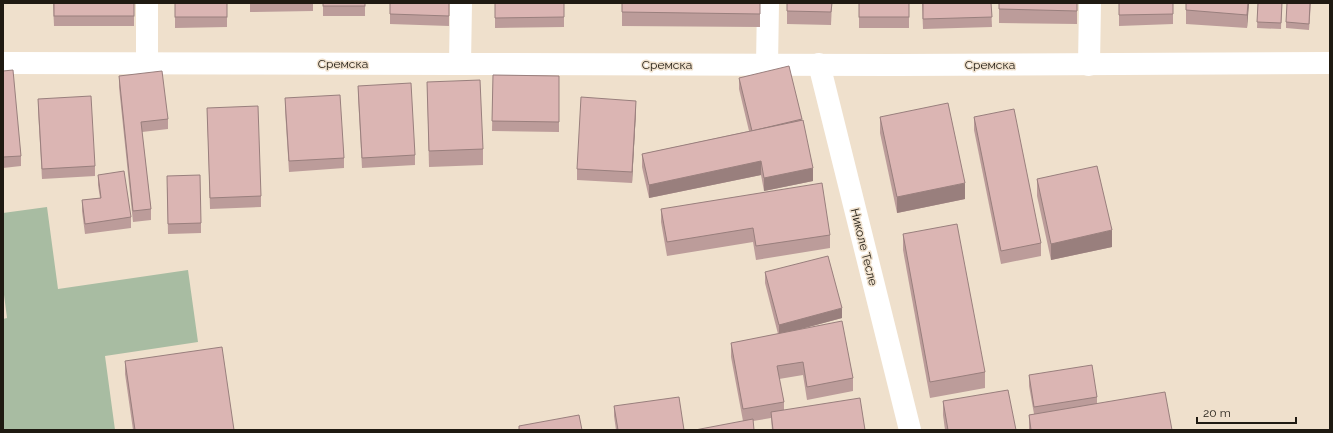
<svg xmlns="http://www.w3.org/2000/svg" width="1333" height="433" viewBox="0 0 1333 433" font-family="Raleway,sans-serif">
  <rect width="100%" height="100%" fill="#efe0cc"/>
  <!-- green -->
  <polygon fill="#a8bca2" points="47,207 58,289 188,270 198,342 105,356 115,430 3,430 3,319 7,318 3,287 3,213"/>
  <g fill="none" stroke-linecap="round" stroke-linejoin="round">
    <!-- street -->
    <g stroke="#fff" stroke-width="22">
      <polyline points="147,3 147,64"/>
      <path d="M3,63C156,64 310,63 463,64C752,65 1041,66 1330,63"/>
      <polyline points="460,64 461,3"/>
      <polyline points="819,64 910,430"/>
      <polyline points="767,65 768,3"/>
      <polyline points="1089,65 1090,3"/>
    </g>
  </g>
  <!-- wall -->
  <g fill="#bc9c9a">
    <polygon points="53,3 134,3 134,26 54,26"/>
    <polygon points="175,3 227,3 227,27 175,28"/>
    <polygon points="250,3 313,3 313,11 250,12"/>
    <rect x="323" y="3" width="42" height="13"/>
    <polygon points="390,3 449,3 449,26 390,24"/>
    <polygon points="495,3 564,3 564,27 495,28"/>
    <polygon points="760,3 760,27 622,26 622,12"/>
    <polygon points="787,3 832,3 831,25 787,24"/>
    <rect x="859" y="3" width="50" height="25"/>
    <polygon points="922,3 991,3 992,27 923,29"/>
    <polygon points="999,3 1077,3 1077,24 999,23"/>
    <polygon points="1119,3 1173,3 1173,24 1119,26"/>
    <polygon points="1186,3 1249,3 1247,28 1186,24"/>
    <polygon points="1258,3 1282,3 1281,29 1257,28"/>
    <polygon points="1311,3 1309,30 1286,28 1286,22"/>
    <polygon points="3,71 21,156 21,166 3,168"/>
    <polygon points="493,75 559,76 559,132 492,131"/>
    <polygon points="119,76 168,119 168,129 142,132 151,209 151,220 133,222 119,87"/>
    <polygon points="739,78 802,120 813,181 764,191 761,175 649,198 642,167 642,154 749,131 739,89"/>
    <polygon points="427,82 483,149 483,165 429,167"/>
    <polygon points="358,86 415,155 415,165 362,168 358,96"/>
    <polygon points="285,98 344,158 344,168 289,172 285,109"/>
    <polygon points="38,99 95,166 95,176 42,179 38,110"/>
    <polygon points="207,108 261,196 261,207 210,209"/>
    <polygon points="636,111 632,183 577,180 577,169"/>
    <polygon points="880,117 965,199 897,213 880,133"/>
    <polygon points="974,117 1041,243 1041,256 1001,264 974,130"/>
    <polygon points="98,175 131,217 131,228 85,234 82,211 82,200 100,198 98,185"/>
    <polygon points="1037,179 1112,247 1051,260 1037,196"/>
    <polygon points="167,187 201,223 201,233 168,234"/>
    <polygon points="661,209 830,235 830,248 756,260 753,242 667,256 661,222"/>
    <polygon points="903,234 985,372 985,388 930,398 903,250"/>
    <polygon points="765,272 842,318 797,330 853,378 853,391 807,400 803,375 779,379 784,402 784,410 865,430 772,430 771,418 753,421 743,421 731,357 731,343 778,334 765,283"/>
    <polygon points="125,361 234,430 133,430 125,374"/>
    <polygon points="1029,375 1097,397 1097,404 1172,430 1029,430 1029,415 1034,414 1029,386"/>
    <polygon points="943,401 1016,430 945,430 943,415"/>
    <polygon points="614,406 684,430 616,430 614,416"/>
  </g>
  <!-- shaded-wall -->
  <g fill="#997f7d">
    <polygon points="1248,3 1249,3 1247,28 1247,15"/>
    <polygon points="636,101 636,111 632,183 632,172"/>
    <polygon points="761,161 761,175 649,198 649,185"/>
    <polygon points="813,168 813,181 764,191 764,178"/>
    <polygon points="965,183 965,199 897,213 897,197"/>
    <polygon points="1112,230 1112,247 1051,260 1051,244"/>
    <polygon points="842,308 842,318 779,335 779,325"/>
  </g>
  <!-- building -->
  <g fill="#dbb5b3" stroke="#997f7d">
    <rect x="54" y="3" width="80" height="13"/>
    <rect x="175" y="3" width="52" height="14"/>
    <rect x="323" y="3" width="42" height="3"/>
    <polygon points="390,3 449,3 449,16 390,14"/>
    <polygon points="495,3 564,3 564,17 495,18"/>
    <polygon points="622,3 760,3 760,14 622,12"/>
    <polygon points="787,3 832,3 831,12 787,11"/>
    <rect x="859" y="3" width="50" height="14"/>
    <polygon points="923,3 991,3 992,17 923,19"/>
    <polygon points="999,3 1077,3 1077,11 999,9"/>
    <polygon points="1119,3 1173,3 1173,14 1119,15"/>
    <polygon points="1186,3 1248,3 1247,15 1186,10"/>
    <polygon points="1258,3 1282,3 1281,23 1257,22"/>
    <polygon points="1287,3 1310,3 1309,24 1286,22"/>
    <polygon points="789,66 802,119 752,131 739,78"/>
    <polygon points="13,70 21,156 3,157 3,71"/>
    <polygon points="162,71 168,119 141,122 151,209 133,211 119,76"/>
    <polygon points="493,75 559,76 559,122 492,121"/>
    <polygon points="480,80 483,149 429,151 427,82"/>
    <polygon points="411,83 415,155 362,158 358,86"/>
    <polygon points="340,95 344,158 289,161 285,98"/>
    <polygon points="91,96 95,166 42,169 38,99"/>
    <polygon points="581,97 636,101 632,172 577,169"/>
    <polygon points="948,103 965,183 897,197 880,117"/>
    <polygon points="258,106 261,196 210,198 207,108"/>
    <polygon points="1014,109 1041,243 1001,251 974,117"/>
    <polygon points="803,120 813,168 764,178 761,161 649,185 642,154"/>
    <polygon points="1097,166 1112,230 1051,244 1037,179"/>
    <polygon points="124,171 131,217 85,224 82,200 101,198 98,175"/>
    <polygon points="200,175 201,223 168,224 167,176"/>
    <polygon points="822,183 830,235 756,246 753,228 667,242 661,209"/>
    <polygon points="957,224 985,372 930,382 903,234"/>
    <polygon points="828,256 842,308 779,325 765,272"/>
    <polygon points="842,321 853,378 807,387 803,362 777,366 784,402 743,409 731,343"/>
    <polygon points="222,347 234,430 135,430 125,361"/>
    <polygon points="1092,365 1097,397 1034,407 1029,375"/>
    <polygon points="1008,390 1016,430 948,430 943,401"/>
    <polygon points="1165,392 1172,430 1031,430 1029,415"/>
    <polygon points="679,397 684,430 618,430 614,406"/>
    <polygon points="860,398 865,430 773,430 771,412"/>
    <polygon points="579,415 582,430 519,430 519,426"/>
    <polygon points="753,419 754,430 695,430"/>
  </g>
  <g text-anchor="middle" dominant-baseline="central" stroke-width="3" stroke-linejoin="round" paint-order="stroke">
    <!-- street labels -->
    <g font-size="12" fill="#1f1a12" stroke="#efe0cc">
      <text x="343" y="64">Сремска</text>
      <text x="667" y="65">Сремска</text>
      <text x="990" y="65">Сремска</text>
      <text transform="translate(864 247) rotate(76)">Николе Тесле</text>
    </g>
  </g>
  <!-- border -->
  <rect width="1333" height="433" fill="none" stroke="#1f1a12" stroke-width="8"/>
  <!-- scale -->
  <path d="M1197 417v6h99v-6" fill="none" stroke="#1f1a12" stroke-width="2"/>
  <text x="1203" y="417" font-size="12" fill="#1f1a12" stroke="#efe0cc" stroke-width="3" paint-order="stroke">20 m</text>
</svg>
